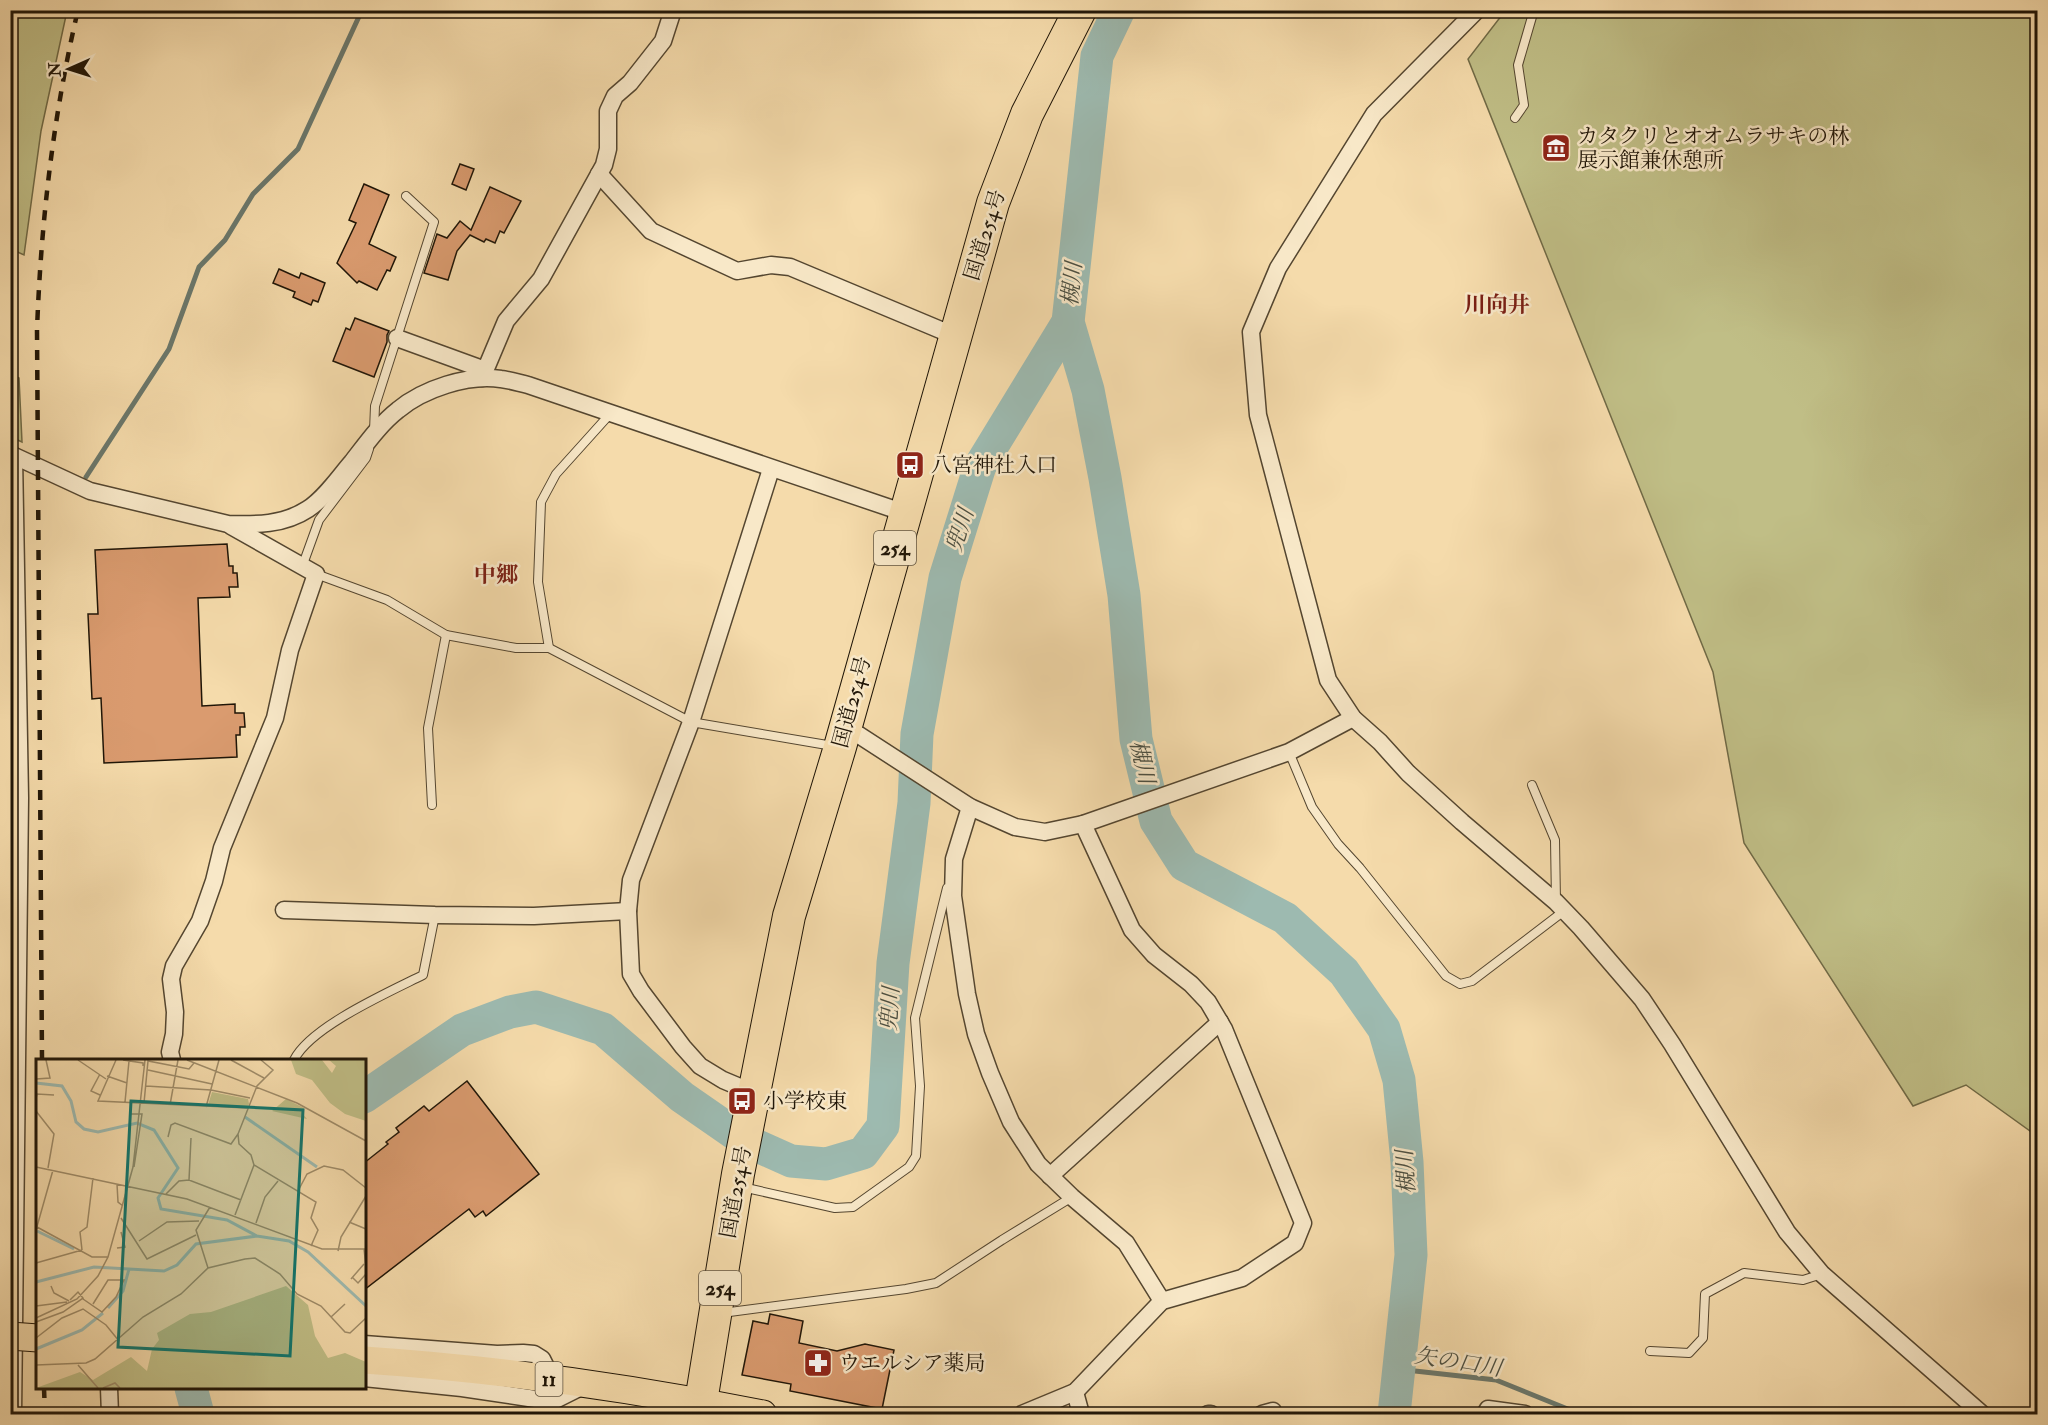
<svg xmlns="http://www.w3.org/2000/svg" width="2048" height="1425" viewBox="0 0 2048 1425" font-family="'IM FELL Double Pica','Noto Serif JP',serif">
  <rect width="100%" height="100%" fill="#f5dbab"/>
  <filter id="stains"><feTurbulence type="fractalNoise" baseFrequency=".00333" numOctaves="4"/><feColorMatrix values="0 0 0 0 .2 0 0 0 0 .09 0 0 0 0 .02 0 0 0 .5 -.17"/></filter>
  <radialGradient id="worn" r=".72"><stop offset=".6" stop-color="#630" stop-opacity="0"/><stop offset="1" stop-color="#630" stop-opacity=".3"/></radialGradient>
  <!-- green -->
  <g fill="#c0be86" stroke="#706a46" stroke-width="1.5">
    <polygon points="10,11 67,11 41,131 24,255 11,249"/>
    <polygon points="1505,11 2037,11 2037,1136 1966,1085 1913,1106 1744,843 1713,672 1468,59"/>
    <polygon points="10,374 19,378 22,442 11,437"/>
  </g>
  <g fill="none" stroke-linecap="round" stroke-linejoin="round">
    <!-- stream -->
    <g stroke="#6b786c" stroke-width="5">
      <polyline points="86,477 169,349 199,267 225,240 253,194 298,149 362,10"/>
      <polyline points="1397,1369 1496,1380 1580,1414"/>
    </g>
    <!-- river -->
    <g stroke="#9dbab0" stroke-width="33">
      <polyline points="1119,10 1097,56 1068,322 1088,390 1105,478 1124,595 1136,739 1156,821 1184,865 1285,918 1344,972 1384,1029 1399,1080 1407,1162 1411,1255 1394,1414"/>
      <polyline points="364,1097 462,1030 510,1012 536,1007 603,1029 682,1097 744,1140 791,1161 826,1164 863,1153 883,1126 893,963 914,803 917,734 945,578 980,466 1068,322"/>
      <polyline points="191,1388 198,1414"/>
    </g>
  </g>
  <!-- building -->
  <g fill="#da9b6f" stroke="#1f1507" stroke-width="1.5">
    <polygon points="460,164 474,169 466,190 452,184"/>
    <polygon points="364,184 389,195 369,244 396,257 390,271 387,270 377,290 359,281 357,283 337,263 356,223 349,220"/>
    <polygon points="490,187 521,201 504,233 500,231 495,243 486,239 484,242 470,235 457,251 448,280 424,273 437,234 447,238 460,221 471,230"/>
    <polygon points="279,269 299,278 301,273 325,283 318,302 313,300 311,305 293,297 295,292 273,283"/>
    <polygon points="355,318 389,331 387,335 387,342 374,377 333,361 346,328 350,330"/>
    <polygon points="227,544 229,566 233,566 233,573 237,573 238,587 229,587 230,597 198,598 202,706 235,704 235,713 244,713 245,727 240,727 240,735 236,735 237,757 104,763 101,698 92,699 88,614 98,614 95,550"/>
    <polygon points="467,1081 539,1174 486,1216 483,1211 475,1217 469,1209 364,1290 364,1163 388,1144 386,1142 399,1132 396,1128 424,1106 429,1111"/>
    <polygon points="770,1314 803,1321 799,1343 837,1351 865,1344 894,1350 882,1409 790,1391 791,1384 742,1375 753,1321 768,1324"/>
  </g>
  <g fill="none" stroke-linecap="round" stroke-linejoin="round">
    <!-- lane casing -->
    <g stroke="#544630" stroke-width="10">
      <g id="lane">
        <polyline points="1515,118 1524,105 1518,65 1534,10"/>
        <polyline points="374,431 375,406 434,222 406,196"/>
        <polyline points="302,567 319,520 366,458 369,449"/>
        <polyline points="316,574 387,600 446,635 516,648 549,648 691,722 833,746"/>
        <polyline points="549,648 538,582 541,502 556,474 610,414"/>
        <polyline points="1289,752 1312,807 1338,844 1360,868 1446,976 1460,984 1472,981 1564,911"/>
        <polyline points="1532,785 1555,840 1556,902"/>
        <polyline points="432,805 428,728 446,635"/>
        <path d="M294,1060C310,1027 389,992 423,975L435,915"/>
        <polyline points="742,1187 835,1208 853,1207 909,1167 916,1156 920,1086 915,1018 947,888"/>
        <polyline points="722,1313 906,1289 936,1283 1002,1240 1072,1197"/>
        <polyline points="1650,1351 1689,1353 1703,1338 1705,1294 1744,1273 1803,1280 1822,1274"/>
      </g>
    </g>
    <!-- street casing -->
    <g stroke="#544630" stroke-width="19">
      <g id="street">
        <polyline points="1477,10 1374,114 1278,268 1251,332 1258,415 1328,680 1353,718 1380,742 1408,773 1462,822 1556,902 1581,928 1642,999 1672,1044 1787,1232 1822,1274 1982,1414"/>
        <polyline points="599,174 651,231 737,271 771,265 790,267 955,336"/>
        <polyline points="397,338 485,370"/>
        <polyline points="482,378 506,321 541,279 604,165 608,149 608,111 615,96 630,83 663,41 673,10"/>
        <path d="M10,454L90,491L228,524C255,525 284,525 308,509C325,498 339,477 352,462C366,444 380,424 398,410C423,389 468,374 501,379C510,380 519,383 528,385L905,513"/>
        <polyline points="845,726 970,807 1015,827 1045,832 1083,824 1289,752 1353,718"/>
        <polyline points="970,807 954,859 953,896 967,994 976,1034 990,1073 1011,1122 1038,1164 1072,1197 1126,1243 1162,1301"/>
        <polyline points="284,910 435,915 534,916 628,911"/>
        <polyline points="172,1060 170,1052 174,1034 175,1012 171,979 174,966 200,921 214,881 222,848 275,718 290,650 316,574 231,526"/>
        <polyline points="754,1093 723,1080 700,1066 683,1047 641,991 631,974 628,911 631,880 691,722 771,469"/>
        <polyline points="1050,1176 1220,1022"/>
        <polyline points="364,1344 497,1354 523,1353 534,1354 542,1359 552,1379"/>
        <polyline points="364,1378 462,1388 542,1400 555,1400 585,1385"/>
        <polyline points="109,1388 110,1414"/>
        <polyline points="1075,1392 1081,1414"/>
        <polyline points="13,1414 20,798 14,456"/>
        <polyline points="1022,1414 1075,1392 1162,1301 1242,1278 1295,1243 1303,1223 1224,1029 1208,1002 1191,984 1154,955 1132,930 1083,824"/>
        <polyline points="1208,1414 1211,1414"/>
        <polyline points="1262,1414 1273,1411"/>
        <polyline points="1485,1414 1488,1409 1525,1414"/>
      </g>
    </g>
    <!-- primary casing -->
    <g stroke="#1f1507" stroke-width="29">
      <path id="primary" d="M364,1360C498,1369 632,1388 763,1414"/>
    </g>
    <!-- highway casing -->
    <g stroke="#1f1507" stroke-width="34">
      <polyline id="highway" points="699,1414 738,1174 789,916 840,747 993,203 1027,114 1080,10"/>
    </g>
    <!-- lane -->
    <use href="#lane" stroke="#f8e8c8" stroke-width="8"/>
    <!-- street -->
    <use href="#street" stroke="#f8e8c8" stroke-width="16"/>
    <!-- primary -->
    <use href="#primary" stroke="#f5dbab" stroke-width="27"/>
    <!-- highway -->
    <use href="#highway" stroke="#f5dbab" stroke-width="32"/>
    <!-- rail -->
    <g stroke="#1f1507" stroke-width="4.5" stroke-dasharray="10 10" stroke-linecap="butt">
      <path d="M42,1060L37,330C41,222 53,116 78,10"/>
      <polyline points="44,1388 45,1414"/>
    </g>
    <!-- primary-bridge casing -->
    <g stroke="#1f1507" stroke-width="29" stroke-linecap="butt">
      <polyline id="primary-bridge" points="10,1336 38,1338"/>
    </g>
    <!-- primary-bridge -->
    <use href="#primary-bridge" stroke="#f5dbab" stroke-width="27"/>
  </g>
  <!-- icons -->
  <defs>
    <g id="museum-square" transform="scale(1.5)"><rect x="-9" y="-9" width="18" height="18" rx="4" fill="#8f2418" stroke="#f8e8c8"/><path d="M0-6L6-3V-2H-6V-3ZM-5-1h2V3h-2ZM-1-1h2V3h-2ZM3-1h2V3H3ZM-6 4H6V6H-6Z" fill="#fff"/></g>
    <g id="bus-square" transform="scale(1.5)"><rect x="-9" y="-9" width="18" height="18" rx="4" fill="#8f2418" stroke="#f8e8c8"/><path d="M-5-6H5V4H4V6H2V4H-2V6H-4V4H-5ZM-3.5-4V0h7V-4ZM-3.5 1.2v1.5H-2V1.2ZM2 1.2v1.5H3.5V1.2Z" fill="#fff"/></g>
    <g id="pharmacy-square" transform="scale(1.5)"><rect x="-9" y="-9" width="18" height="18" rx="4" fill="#8f2418" stroke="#f8e8c8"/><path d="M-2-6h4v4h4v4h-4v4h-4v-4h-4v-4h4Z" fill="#fff"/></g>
  </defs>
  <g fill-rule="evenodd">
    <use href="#museum-square" x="1556" y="148"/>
    <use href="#bus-square" x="910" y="465"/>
    <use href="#bus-square" x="742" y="1101"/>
    <use href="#pharmacy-square" x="818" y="1363"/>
  </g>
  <g text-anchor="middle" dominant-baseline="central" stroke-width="5" stroke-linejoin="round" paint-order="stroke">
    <!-- shield labels -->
    <g fill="#f8e8c8" stroke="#605441" stroke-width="1.5">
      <rect x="874" y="531" width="42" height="34" rx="4.5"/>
      <rect x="699" y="1271" width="42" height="34" rx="4.5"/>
      <rect x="535.5" y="1362" width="27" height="34" rx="4.5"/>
    </g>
    <g font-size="20" font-weight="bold" fill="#1f1507">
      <text x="895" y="548">254</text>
      <text x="720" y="1288">254</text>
      <text x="549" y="1379">11</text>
    </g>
    <!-- poi labels -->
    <g font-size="21" fill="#1f1507" stroke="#f8e8c8" text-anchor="start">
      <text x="1577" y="136">カタクリとオオムラサキの林<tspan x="1577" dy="24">展示館兼休憩所</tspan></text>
      <text x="931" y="465">八宮神社入口</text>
      <text x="763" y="1101">小学校東</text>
      <text x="839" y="1363">ウエルシア薬局</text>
    </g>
    <!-- street labels -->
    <g font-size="21" fill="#1f1507" stroke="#f8e8c8">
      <text transform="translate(985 235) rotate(-73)">国道254号</text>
      <text transform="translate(852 702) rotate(-75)">国道254号</text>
      <text transform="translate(736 1192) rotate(-80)">国道254号</text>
    </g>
    <!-- water labels -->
    <g font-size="22" font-style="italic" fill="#4b4f42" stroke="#f8e8c8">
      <text transform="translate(1072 284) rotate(-84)">槻川</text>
      <text transform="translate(960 530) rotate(-72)">兜川</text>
      <text transform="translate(1142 762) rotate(77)">槻川</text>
      <text transform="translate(890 1009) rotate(-86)">兜川</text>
      <text transform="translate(1406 1172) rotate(-94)">槻川</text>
      <text transform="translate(1458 1362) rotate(9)">矢の口川</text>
    </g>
    <!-- neighbourhood labels -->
    <g font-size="22" font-weight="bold" fill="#7a1f14" stroke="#f8e8c8">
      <text x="1497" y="305">川向井</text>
      <text x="496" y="575">中郷</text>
    </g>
  </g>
  <!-- overview -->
  <g transform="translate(36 1059)">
    <rect width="330" height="330" fill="#f5dbab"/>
    <path d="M255,1H286L296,14L300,7L293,1H330V62L309,55L294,44L276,21L260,15ZM176,33L212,40L213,45L211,48L172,46ZM250,40L268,49L266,54L271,60L236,52ZM250,227L272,246L279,277L292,299L309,294L330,303V329H0L44,313L57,321L95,298L111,312L116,290L123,281L121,274L154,255L175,253Z" fill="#c0be86"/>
    <path fill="none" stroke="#9dbab0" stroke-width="3" d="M0,24L26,27L35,42L40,63L48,70L62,73L101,64L118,71L142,109L122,139L125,150L191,161L221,177M209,58L281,108M1,172L38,190M0,223L58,208L128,212L141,206L160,185L221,177L253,182L272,193L330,247M72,249L87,232L93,210M0,290L46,271L67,254"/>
    <path fill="none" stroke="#9f8c69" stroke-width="1.5" d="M42,1L70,20M80,1L62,42L212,49M87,1L107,4V7M151,1L261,44L330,82M195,1L228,19M112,11L176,25M71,17L91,24M0,20L14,19L10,1M110,27L175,31L214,39M64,36L55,32L64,15M0,39L1,35L18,36M89,43L93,2M108,44L112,2L153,10L158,4M134,46L142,1M170,48L183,1M0,52L18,75L12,109M95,55H106L98,108M132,78L135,66L139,64L195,85L202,75M218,106L280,143L275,159L282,171L275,187M0,108L151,140L286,190H330M153,121L155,79M81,125L82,143L87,147M262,132L271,115L288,107L307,111L330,129M130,135L143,122L153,121L205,141M199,156L218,106L215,96L203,85L202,75L221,27L237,11L225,1M85,159L111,200L160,176M313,163L330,170M220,164L229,138L242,122M1,168L56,198H72M0,171L17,111M103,182L131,163L163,162M81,189L89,188L85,173M328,190L330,208M46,191L44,173L51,168L57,119M302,192L305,178L330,137M0,204L46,191M172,209L160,171L174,148M316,218L322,224L330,215M315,220L328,205M15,227L18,234L33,242M47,240L66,253L80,238L88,221H72L57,245M0,247L31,243M295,258L309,245M0,259L41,240L62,217L72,198L97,108L109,1M0,263L27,253L47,239L42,233L34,241M0,279L26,259L47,250L70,266L83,282M0,306L50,304L59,300L107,258L145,235L172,209L209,200L219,199L244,215L261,235L285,247L309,273L314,274L330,259M42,306L62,329M67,329L79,324L84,329"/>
    <path fill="#0f766e" fill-opacity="0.15" stroke="#0f766e" stroke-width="3" d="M95,42L267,51L254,297L82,288Z"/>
    <rect width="330" height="330" fill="none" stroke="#1f1507" stroke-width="3"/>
  </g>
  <!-- margin -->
  <rect width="2048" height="1425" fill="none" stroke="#f5dbab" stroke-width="36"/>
  <rect x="12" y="12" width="2024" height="1401" fill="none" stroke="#1f1507" stroke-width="3"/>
  <rect x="18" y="18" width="2012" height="1389" fill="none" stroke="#1f1507" stroke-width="1.5"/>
  <!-- north arrow -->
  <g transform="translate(69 69) rotate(267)" stroke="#f8e8c8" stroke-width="4.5" paint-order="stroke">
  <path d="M0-4.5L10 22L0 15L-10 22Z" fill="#1f1507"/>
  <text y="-9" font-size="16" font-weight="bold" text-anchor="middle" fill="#1f1507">N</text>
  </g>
  <rect width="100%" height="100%" filter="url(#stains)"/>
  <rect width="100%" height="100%" fill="url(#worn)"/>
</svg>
